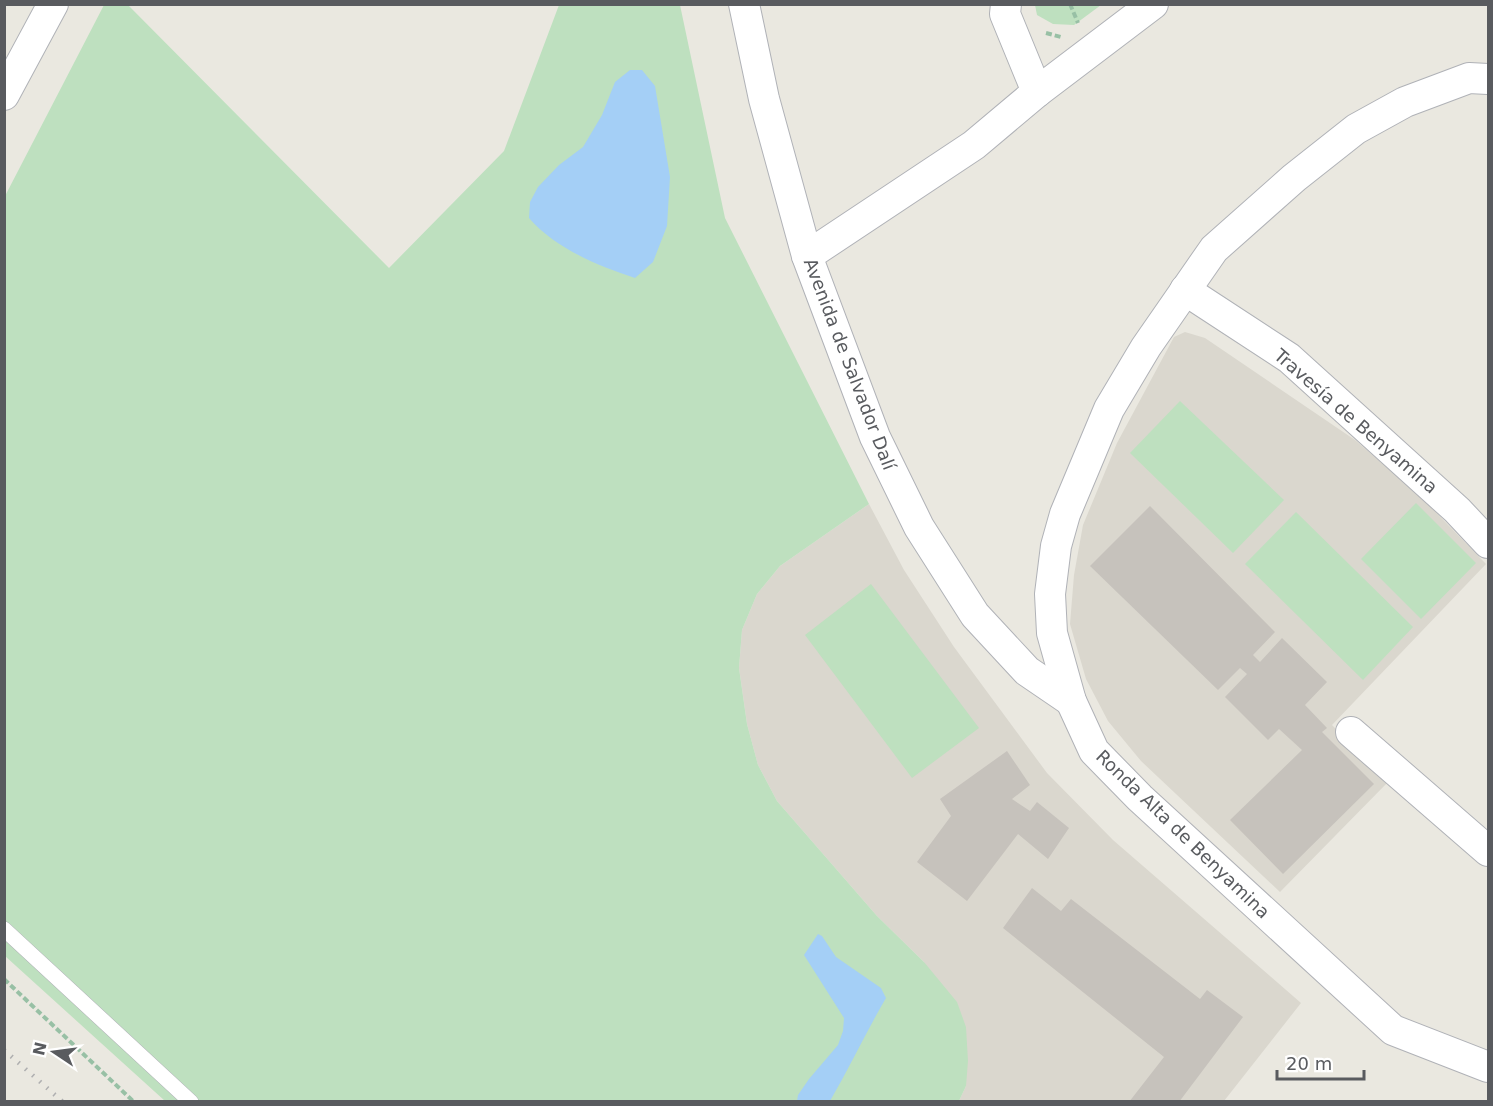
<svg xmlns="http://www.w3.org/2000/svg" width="1493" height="1106" viewBox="0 0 1493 1106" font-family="'DejaVu Sans',sans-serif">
  <rect width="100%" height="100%" fill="#eae8e0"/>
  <!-- education -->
  <g fill="#dad7ce">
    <polygon points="1185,332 1205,338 1355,440 1421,497 1486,564 1332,725 1388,782 1280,892 1141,761 1108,721 1086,679 1070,624 1074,575 1083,525 1117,443 1174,337"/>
    <polygon points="869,504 904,570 954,647 1047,773 1113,840 1301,1003 1224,1101 959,1101 966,1086 924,962 877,916 777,801 758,765 747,724 739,668 742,630 757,594 780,566"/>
  </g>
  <!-- green -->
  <g fill="#bee0bf">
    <polygon points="104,5 128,5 389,268 504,151 559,5 680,5 725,218 869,504 780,566 757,594 742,630 739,668 747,724 758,765 777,801 877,916 924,962 957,1002 966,1027 968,1061 966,1086 959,1101 165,1101 5,956 4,198"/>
    <polygon points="1035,5 1035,4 1101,5 1074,25 1053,24 1037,15"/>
    <polygon points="1180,401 1284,500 1233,553 1130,453"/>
    <polygon points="1416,503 1476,563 1421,619 1361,559"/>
    <polygon points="1296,512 1413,627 1363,680 1245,564"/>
    <polygon points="871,584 979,728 912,778 805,635"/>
  </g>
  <!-- water -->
  <g fill="#a4cff6">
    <path d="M630,70H642L655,86L670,177L667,226L653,262L635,278C598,266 555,248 529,218L530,202L538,187L559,165L583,147L602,115L615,82Z"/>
    <path d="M818,934L822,936L836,957L881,988L886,998C866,1032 850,1067 830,1101H797L798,1095L809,1079L838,1045L843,1031L844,1018L804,955Z"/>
  </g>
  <!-- building -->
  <g fill="#c6c2bc">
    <polygon points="1150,506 1275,632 1253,655 1260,662 1282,638 1327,682 1305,705 1327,728 1322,732 1374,784 1283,874 1230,820 1302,750 1279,729 1268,740 1225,697 1247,674 1240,668 1218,690 1090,566"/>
    <polygon points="1007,751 1030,785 1012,799 1030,811 1037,802 1069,828 1048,859 1018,834 967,901 917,862 951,816 940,799"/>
    <polygon points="1032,888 1061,911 1071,899 1200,999 1207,990 1243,1017 1179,1102 1129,1102 1164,1057 1003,928"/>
  </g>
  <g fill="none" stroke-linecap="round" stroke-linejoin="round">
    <!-- service casing -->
    <g stroke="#b0b2b7" stroke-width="16">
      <polyline id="service" points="4,929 191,1102"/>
    </g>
    <!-- minor casing -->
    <g stroke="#b0b2b7" stroke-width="32">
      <g id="minor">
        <polyline points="744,4 764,99 807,256 875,437 919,527 975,615 1027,671 1071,701"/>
        <polyline points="1006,4 1005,14 1037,92"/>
        <polyline points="1488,79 1469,78 1405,102 1356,129 1294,178 1214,249 1146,347 1109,409 1065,514 1056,546 1050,594 1052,633 1071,701 1094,751 1140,798 1393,1030 1488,1067"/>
        <polyline points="4,95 53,4"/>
        <polyline points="807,256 974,145 1037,92 1153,4"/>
        <polyline points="1185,290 1289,358 1457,510 1488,543"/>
        <polyline points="1351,732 1488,851"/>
      </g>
    </g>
    <!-- path -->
    <g stroke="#98c0a5" stroke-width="4" stroke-dasharray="6 3" stroke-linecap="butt">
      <polyline points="1070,4 1078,23"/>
      <polyline points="1046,33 1061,37"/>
      <polyline points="4,979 134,1102"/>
    </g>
    <!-- service -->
    <use href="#service" stroke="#fff" stroke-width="15"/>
    <!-- minor -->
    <use href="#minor" stroke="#fff" stroke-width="30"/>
    <!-- rail -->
    <polyline stroke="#afafb0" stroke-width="4.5" stroke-dasharray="1.5 8" stroke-linecap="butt" points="4,1050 63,1102"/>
  </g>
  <g text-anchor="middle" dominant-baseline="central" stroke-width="6" stroke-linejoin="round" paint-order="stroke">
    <!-- street labels -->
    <g font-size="18" fill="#595b5f" stroke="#fff">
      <text transform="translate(850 364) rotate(69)">Avenida de Salvador Dalí</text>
      <text transform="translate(1356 421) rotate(41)">Travesía de Benyamina</text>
      <text transform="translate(1183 834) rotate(44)">Ronda Alta de Benyamina</text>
    </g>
  </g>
  <!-- border -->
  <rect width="1493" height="1106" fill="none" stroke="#595b5f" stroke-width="12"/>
  <!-- north arrow -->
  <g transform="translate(54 1052) rotate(283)" stroke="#ffffff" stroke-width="4.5" paint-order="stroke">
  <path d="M0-4.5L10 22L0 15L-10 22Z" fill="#595b5f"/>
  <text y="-9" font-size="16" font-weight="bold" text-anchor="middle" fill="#595b5f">N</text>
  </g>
  <!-- scale -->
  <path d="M1277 1070v9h87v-9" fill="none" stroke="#595b5f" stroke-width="3"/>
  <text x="1286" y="1070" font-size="18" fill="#595b5f" stroke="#ffffff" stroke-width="4.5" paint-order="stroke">20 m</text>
</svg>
